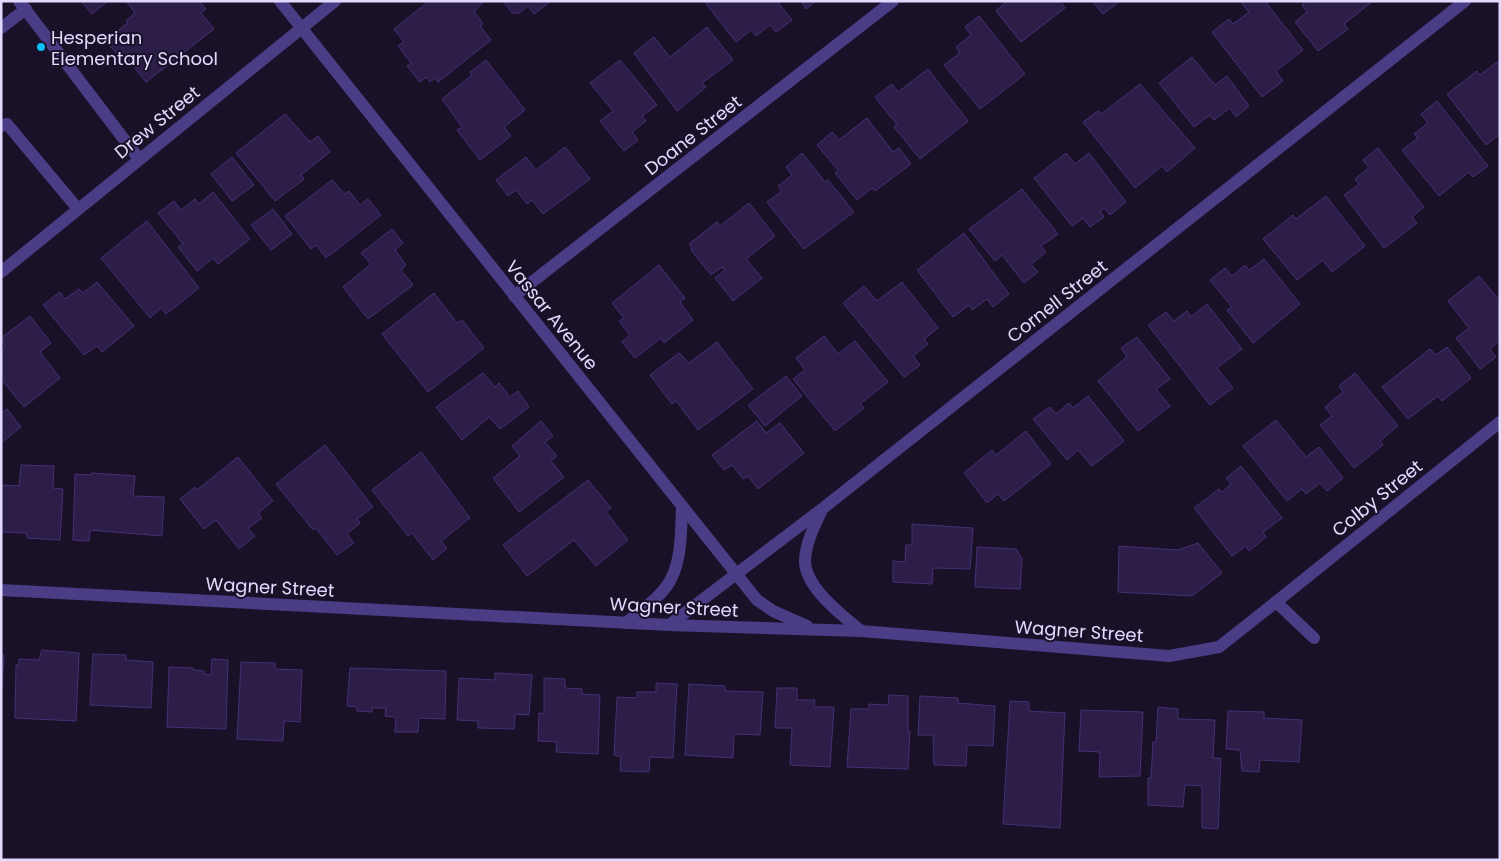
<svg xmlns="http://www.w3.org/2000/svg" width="1501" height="861" viewBox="0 0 1501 861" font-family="Poppins,sans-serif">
  <rect width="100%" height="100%" fill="#181128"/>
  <!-- building -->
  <g fill="#2c1d49" stroke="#473074">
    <polygon points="81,1 108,1 92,14"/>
    <polygon points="126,1 199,1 206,9 201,13 214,29 146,82 122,52 117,54 105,40 128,23 126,21 135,13"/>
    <polygon points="429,1 485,1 474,11 483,24 480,26 491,40 438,82 435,78 430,82 426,77 420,82 407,66 411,63 398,46 404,42 394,29"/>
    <polygon points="503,1 551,1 534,14 528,6 518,14 516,12 513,14"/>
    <polygon points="704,1 777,1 792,20 776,32 770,25 756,36 751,30 736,42"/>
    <polygon points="801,1 816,1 806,9"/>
    <polygon points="1007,1 1060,1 1065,8 1021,42 996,11"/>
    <polygon points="1092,1 1120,1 1103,14"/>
    <polygon points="1240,1 1265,1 1303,50 1276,71 1283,81 1262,97 1212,32 1229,19 1233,24 1249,12"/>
    <polygon points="1306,1 1373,1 1344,24 1348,29 1318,51 1295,22 1307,12 1302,5"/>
    <polygon points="979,16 1025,74 980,109 944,65 960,53 956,47 971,35 965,27"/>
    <polygon points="707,27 733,60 702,83 706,87 677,111 634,53 654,37 670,57"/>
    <polygon points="1192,57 1215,85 1227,76 1249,106 1236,117 1230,108 1214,120 1210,115 1194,127 1159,83"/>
    <polygon points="486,60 525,110 504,127 511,136 480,160 457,130 462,127 442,99 472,75 470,72"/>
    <polygon points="620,60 657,105 642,116 646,121 632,132 638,140 624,151 600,121 613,111 590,83"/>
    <polygon points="1500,60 1500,134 1486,145 1447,94 1477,71 1480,75"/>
    <polygon points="928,69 968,121 920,159 894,127 897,125 875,97 892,84 898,92"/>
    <polygon points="1140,84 1195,148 1167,172 1162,166 1135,188 1083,122 1098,111 1101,114"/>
    <polygon points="1437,101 1488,166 1473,177 1469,172 1439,196 1402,150 1418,138 1414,134 1428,123 1421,114"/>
    <polygon points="285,114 310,142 318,136 330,152 301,175 304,179 275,201 236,153"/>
    <polygon points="867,118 893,152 899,148 911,164 875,191 872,188 857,200 835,173 838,170 817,145 832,132 839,140"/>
    <polygon points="565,147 590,179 543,214 532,200 527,204 516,190 508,196 496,180 526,157 536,170"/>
    <polygon points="1378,148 1424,207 1412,217 1417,223 1384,248 1344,195 1359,184 1355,179 1369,168 1363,160"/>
    <polygon points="802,153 825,182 828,180 854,212 804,249 767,202 782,191 778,186 792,175 786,167"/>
    <polygon points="1066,153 1075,164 1089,153 1126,202 1110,215 1104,208 1100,211 1104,217 1090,227 1083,218 1072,226 1034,178"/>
    <polygon points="232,157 254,185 232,201 211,174"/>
    <polygon points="332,180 345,194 349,191 360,205 368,199 381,215 326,258 316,245 311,249 285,216"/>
    <polygon points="1022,189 1058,234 1041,246 1046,252 1031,264 1038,272 1024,283 1002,255 995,261 969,229"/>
    <polygon points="213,192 250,239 218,264 213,258 197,271 178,247 183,244 158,213 174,201 181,210 195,199 199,204"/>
    <polygon points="1326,196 1365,246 1332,272 1323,260 1297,280 1263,239 1293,215 1296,219"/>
    <polygon points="749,203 775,236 746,259 762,278 733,301 715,278 725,270 722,267 711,275 691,250 692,248 689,244 717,222 720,226"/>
    <polygon points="273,209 292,234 271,250 251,225"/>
    <polygon points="147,221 199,288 166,314 161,308 150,318 101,258"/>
    <polygon points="392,229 403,243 395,250 406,265 401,270 413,285 368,319 343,287 371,264 361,253"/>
    <polygon points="964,233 1009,294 993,307 987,299 972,310 969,305 953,317 917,270"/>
    <polygon points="1264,259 1300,304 1253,343 1227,310 1232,307 1210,280 1225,268 1232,276 1245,265 1249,270"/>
    <polygon points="659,265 685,298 680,302 693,320 664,343 661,338 635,358 622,342 630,335 619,321 624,318 612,303"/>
    <polygon points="1479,276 1500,301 1500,340 1490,349 1496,357 1480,369 1456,338 1469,328 1448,301"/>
    <polygon points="97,282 134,326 102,352 97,346 84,355 43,305 60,292 65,299 79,289 83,293"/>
    <polygon points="902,282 938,328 924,339 928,344 913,356 920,365 904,377 843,303 864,286 877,301"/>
    <polygon points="434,293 457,323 462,320 484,348 428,392 382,334"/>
    <polygon points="1207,304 1242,349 1217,368 1233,388 1210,405 1148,325 1166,312 1174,321 1187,311 1191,317"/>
    <polygon points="30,316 51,343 40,352 60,378 24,407 1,379 1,349 5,346 1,338"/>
    <polygon points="824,336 838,354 855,341 888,382 860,404 864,408 835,431 793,379 805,370 796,358"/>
    <polygon points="1137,337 1170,379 1156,389 1170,406 1138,431 1098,381 1127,357 1121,348"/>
    <polygon points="717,342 753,389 698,430 676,401 672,404 650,375 679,353 689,363"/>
    <polygon points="1447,347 1471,378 1442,401 1438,396 1408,419 1382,387 1430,349 1436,355"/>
    <polygon points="483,373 495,387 499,383 510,397 518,391 529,407 500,429 489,417 462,440 436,407"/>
    <polygon points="1355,373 1398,426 1380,441 1383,445 1354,468 1320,425 1332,416 1325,407 1343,392 1339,386"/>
    <polygon points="786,376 802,396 765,426 748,405"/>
    <polygon points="1088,396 1124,441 1092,466 1078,450 1067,460 1033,419 1050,407 1056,414 1069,403 1073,408"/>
    <polygon points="7,409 21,427 1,443 1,410 3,412"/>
    <polygon points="1276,420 1306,457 1319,447 1343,478 1327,491 1320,483 1306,494 1302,489 1287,501 1243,446"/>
    <polygon points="541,421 553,436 545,442 557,456 551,461 564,477 519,512 493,478 520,456 512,446"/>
    <polygon points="757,421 766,433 780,423 804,453 758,489 748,476 743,479 732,465 724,470 712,455"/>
    <polygon points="1026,431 1051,464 1004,501 998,494 987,503 964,473 992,450 996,455"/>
    <polygon points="325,445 373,507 357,519 360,523 347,534 354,543 337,555 316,528 313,530 276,484"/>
    <polygon points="421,452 470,518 441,541 447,548 433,560 412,533 408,536 372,490"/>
    <polygon points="238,457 273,501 258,513 262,518 248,528 255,536 239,549 216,520 204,529 180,499 195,487 197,490"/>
    <polygon points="21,465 54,466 53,488 63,489 60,540 27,538 26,533 1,532 1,485 19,486"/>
    <polygon points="1241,466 1282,518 1263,532 1266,537 1249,551 1246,546 1232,556 1194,508 1219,489 1222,492 1231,484 1226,478"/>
    <polygon points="92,473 135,476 133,496 164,497 162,536 90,530 89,541 73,540 75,474 91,475"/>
    <polygon points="588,480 611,508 606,512 628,540 596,566 574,540 527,576 503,545"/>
    <polygon points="912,524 973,528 970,569 933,568 932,584 893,582 893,561 905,562 906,545 912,545"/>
    <polygon points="1198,543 1222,573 1192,596 1118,592 1119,546 1178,550"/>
    <polygon points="977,547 1016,549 1022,559 1020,589 975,587"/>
    <polygon points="42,650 79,653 76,721 15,718 16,665 19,665 19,659 39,660"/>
    <polygon points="1,654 4,655 1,701"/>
    <polygon points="93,654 126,655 126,660 153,662 151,708 90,705"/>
    <polygon points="212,659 228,660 226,729 167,727 169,667 193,668 193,670 204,671 204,674 211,675"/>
    <polygon points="241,662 275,663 275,669 302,670 300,722 284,721 283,741 237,739"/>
    <polygon points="350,668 446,671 445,719 419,718 418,732 395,732 396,717 385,716 386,708 372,708 372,712 357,711 357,707 347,706"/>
    <polygon points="495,673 532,675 529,715 515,714 514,729 478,728 478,721 457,720 459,678 495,680"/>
    <polygon points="544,678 565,679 565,688 582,689 582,694 600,695 598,754 556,752 557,742 538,741 539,713 544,714"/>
    <polygon points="656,683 677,684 673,758 650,757 649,772 620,771 621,757 614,755 617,697 637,698 637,692 656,692"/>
    <polygon points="689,684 725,686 725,691 763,692 760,735 734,734 733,758 685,755"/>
    <polygon points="777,688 797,688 797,700 815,700 814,707 834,707 830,767 790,765 792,728 775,728"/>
    <polygon points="889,695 908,696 908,731 910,731 908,769 847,767 851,709 869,709 869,704 888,705"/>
    <polygon points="920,696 958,698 958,703 995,706 993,746 967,745 966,766 934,765 933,735 918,735"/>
    <polygon points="1010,701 1029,702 1029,711 1065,713 1060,828 1003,824"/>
    <polygon points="1158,707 1178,709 1178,719 1215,720 1213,758 1221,758 1218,829 1202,828 1202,786 1185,785 1183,807 1148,805 1148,778 1151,778 1153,742 1156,742"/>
    <polygon points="1081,710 1143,712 1140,776 1099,777 1100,752 1079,751"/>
    <polygon points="1228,711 1264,712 1264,718 1302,720 1299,762 1260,760 1259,772 1242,771 1240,750 1226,749"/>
  </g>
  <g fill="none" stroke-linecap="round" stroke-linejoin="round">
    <!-- lane -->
    <g stroke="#4a3d86" stroke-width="12">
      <polyline points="19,1 139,159"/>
      <polyline points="1,28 26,9"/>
      <polyline points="1,126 7,124 78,209"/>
    </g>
    <!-- street -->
    <g stroke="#4a3d86" stroke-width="12">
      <polyline points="280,1 757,600 773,611 807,626"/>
      <polyline points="1,272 335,1"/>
      <polyline points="514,296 893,1"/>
      <path d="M821,512C814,527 806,542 805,560C804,587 843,616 861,631"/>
      <polyline points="1,590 669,625 861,631 1169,656 1219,647 1276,602 1314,638"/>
      <polyline points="1276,602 1500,422"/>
      <path d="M626,623C641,610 662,597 671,579C682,558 681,529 682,506"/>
      <polyline points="669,625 822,509 1465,1"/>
    </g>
  </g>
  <!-- markers -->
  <circle fill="#0abff9" stroke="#181128" stroke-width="2" cx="41" cy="47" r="5"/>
  <g text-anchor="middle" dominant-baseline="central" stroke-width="4" stroke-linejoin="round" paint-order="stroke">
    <!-- poi labels -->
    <g font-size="18" fill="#e2d9fe" stroke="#181128" text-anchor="start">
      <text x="51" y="37">Hesperian<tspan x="51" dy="21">Elementary School</tspan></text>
    </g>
    <!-- street labels -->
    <g font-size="18" fill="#e2d9fe" stroke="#181128">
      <text transform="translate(157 122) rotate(-39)">Drew Street</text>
      <text transform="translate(693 135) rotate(-38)">Doane Street</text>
      <text transform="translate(1057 301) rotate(-38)">Cornell Street</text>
      <text transform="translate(552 315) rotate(51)">Vassar Avenue</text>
      <text transform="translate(1377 498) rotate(-39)">Colby Street</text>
      <text transform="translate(270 587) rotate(3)">Wagner Street</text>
      <text transform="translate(674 607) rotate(3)">Wagner Street</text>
      <text transform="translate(1079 631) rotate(4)">Wagner Street</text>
    </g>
  </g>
  <!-- border -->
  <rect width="1501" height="861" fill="none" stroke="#e2d9fe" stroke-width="5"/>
</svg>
